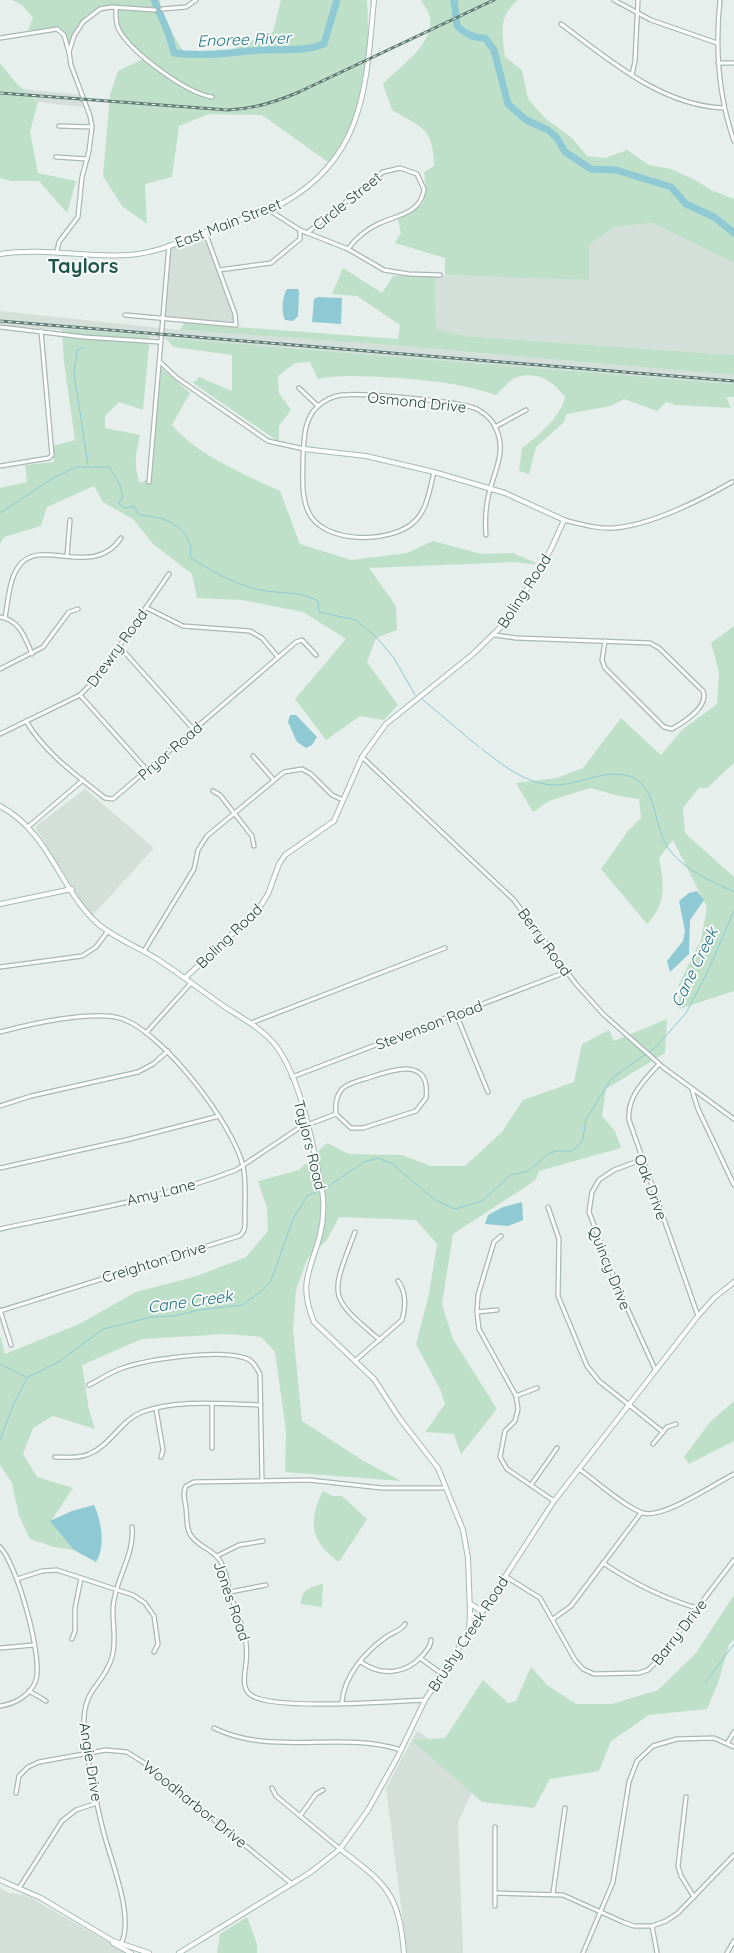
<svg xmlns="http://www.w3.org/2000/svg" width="734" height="1953" viewBox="0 0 734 1953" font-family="Quicksand,sans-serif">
  <rect width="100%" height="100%" fill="#e6efeb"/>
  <!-- built -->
  <g fill="#d4dfda">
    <polygon points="23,89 81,95 83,107 38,102"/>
    <polygon points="652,223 734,263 734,355 467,336 436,329 435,275 589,279 589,245 615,227"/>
    <polygon points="205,232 235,314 236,325 163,319 169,245"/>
    <polygon points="0,311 180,330 377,344 734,375 734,384 0,325"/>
    <polygon points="85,789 154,848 91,917 35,827"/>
    <polygon points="417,1731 456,1757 475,1786 458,1822 463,1953 407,1953 386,1788"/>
    <polygon points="0,1888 9,1893 26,1895 127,1953 0,1953"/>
  </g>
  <!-- green -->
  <g fill="#bfe0c8">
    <path d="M12,0H160L162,15L184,53L225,52L273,32L281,0H367C371,57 365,116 328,162L262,115L209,114L179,126L172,177L145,184L147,224L122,206L103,176L110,95L118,71L145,58L122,33L114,5C90,7 74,23 69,46L61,29C50,27 40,32 28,30L33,18L22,5Z"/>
    <path d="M421,0H518C498,17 502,33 505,57L522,70L528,99L546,119L572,138L587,156L605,158L627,150L649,165L671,169L695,180L713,191L734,199V263L652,223L615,227L589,245V280L445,275V258L395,243L401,233L398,219L423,204L426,188L424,172L434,166C433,127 422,128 392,110L383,84C400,66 438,42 429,14C427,9 423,4 421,0Z"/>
    <polygon points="0,63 16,83 38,102 30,132 38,173 76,181 67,213 39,181 11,181 0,178"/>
    <polygon points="343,268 382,293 393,276 435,275 436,329 467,336 734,355 734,375 377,344 180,330 184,323 398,339 400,325 357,296 332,294"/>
    <path d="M62,329L150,336L143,410L119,402L105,416V428L140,435C136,453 133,466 140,483L150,478L161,368L190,393L172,425C196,454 245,475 280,491L300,544L351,560L407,553L433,541L481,554L513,553L541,565L513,562L369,568L396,606L397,630L376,638L367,662L398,705L384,720L360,716L326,740L295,699L346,639L303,612L242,600L197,598L192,574L153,544L134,520L103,502L94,486L47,507L41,526L4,537L0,544V488L27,482L25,465L54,462L53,446L75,440L64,362Z"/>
    <path d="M165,338L734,384V397H726L731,408L676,405L666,402L657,411L624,399L611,406L567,414L563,423L536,447L529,474L519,471L522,448C538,436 561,417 565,397C553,381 538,371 517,377C510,379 502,390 496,395C457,382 419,379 379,377C358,376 338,375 318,379L310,362L295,363L278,376L279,393L291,410L279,426V442L193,383L199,377L232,391V355L174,347Z"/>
    <path d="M734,626V763L707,788H699L683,808L685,833L734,877V991L679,1009V984L701,940L707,907L673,840L659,858C664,885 667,903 647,924L601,869L628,831L641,818L639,799L619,796L590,788L549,801L533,812L516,783L557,778L583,768L621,718L661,755L682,730L717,704L719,673L711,643Z"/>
    <polygon points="667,1019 665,1053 606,1089 602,1116 615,1131 621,1148 539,1171 536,1179 530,1184 453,1234 442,1304 453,1339 497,1409 461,1454 454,1434 425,1432 445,1404 440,1389 416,1344 429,1294 437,1244 416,1220 339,1217 327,1240 307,1259 296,1290 293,1330 302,1421 362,1460 401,1481 285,1472 286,1431 275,1352 261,1337 227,1334 142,1339 82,1365 89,1410 95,1429 53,1416 33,1428 23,1454 37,1477 73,1488 51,1521 74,1550 54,1547 30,1539 19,1516 12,1483 0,1465 0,1335 5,1354 79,1324 136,1292 197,1276 246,1257 268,1231 267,1208 258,1181 299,1170 327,1143 349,1154 402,1155 431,1166 465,1166 502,1132 523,1100 574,1082 582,1044 609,1030 614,1041"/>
    <polygon points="734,1401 734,1441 689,1464 684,1457 710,1422"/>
    <path d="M323,1491L333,1496H342L367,1519L339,1562C310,1542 308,1521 323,1491Z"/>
    <path d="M323,1584L322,1607L301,1604C300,1590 312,1586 323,1584Z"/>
    <polygon points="734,1595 734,1639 729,1645 718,1683 707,1709 649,1715 611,1741 599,1771 550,1779 534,1808 482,1802 411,1740 445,1738 483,1680 508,1703 516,1701 531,1667 547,1685 576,1704 612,1704 658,1690 696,1653"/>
    <polygon points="247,1917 257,1944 257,1953 217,1953 220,1934"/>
  </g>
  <!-- water -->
  <g fill="#8ec9d4">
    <path d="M287,289H298L299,292L298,316L293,321L285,320C281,311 282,297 287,289Z"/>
    <polygon points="318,297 342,298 341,324 312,322 314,299"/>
    <polygon points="290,715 296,715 317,737 312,745 306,748 297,742 288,722"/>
    <polygon points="697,891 704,900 690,920 689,954 670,972 667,961 683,941 685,931 679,901 689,893"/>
    <polygon points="522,1202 523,1220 508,1226 485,1224 488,1215 503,1207"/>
    <path d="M94,1505C101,1520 106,1546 96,1562L74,1550L50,1521L72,1511Z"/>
  </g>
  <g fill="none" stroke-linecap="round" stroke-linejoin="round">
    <!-- stream -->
    <g stroke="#8ec9d4" stroke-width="1">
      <polyline points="84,347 77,350 74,373 88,465"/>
      <path d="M0,513L50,480L76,467H109C116,477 123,487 122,500L118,503L125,508L134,506L138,514C147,517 158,516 166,520C182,528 194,539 190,557C211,571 235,585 261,590C280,594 301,591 318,601L319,612L356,620L378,639L394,658L415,695"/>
      <polyline points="422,699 479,747"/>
      <path d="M482,749C503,765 524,783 552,785C579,786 608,766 634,778C657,789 654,828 668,848C685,871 710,880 734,892"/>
      <polyline points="0,1364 26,1377"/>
      <polyline points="0,1440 14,1403 28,1377 60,1361 103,1329 151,1317 174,1316 199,1310 242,1305 263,1290 271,1281 293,1219 307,1196 327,1187 364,1162 377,1158 391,1163 435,1200 455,1209 482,1201 511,1175 528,1171 548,1154 556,1151 572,1151 577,1147 583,1139 586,1119 612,1078 656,1047 686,1013 706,975 734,911"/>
      <polyline points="705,1683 734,1644"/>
    </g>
    <!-- river -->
    <g stroke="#8ec9d4" stroke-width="7">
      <path d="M154,0L168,32L174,53C205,57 233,52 263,50C285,49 304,52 324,44L337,0"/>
      <path d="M454,0L457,26C466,34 473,38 485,38L494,50L508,104L526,120L548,130L557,138L565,152L591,169L616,170L671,187L686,204L714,217L734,233"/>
    </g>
    <!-- street casing -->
    <g stroke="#a8b8b2" stroke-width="5.5">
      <g id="street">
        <polyline points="614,0 651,20 717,43"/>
        <path d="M720,0C715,48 718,95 734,141"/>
        <path d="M116,7C116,15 115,23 119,30C132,53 186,93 212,97"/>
        <polyline points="162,9 186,7 196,0"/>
        <path d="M561,24C610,60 660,105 723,108"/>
        <polyline points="0,38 57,29 64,35 69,52"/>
        <polyline points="718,63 734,63"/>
        <polyline points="632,75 635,61 638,0"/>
        <polyline points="59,126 92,127"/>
        <polyline points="56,157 87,159"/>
        <polyline points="269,210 300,230 348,249 384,270 409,274 440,275"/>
        <path d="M307,233L383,172L400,168L417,174L424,189C421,214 397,215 378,224C367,229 355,239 348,249"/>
        <polyline points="57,251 59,242 78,217 82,177 89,151 92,127 90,116 71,65 69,52 74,36 83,22 100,9 111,7 155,10"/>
        <polyline points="219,270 271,263 300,239 300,231"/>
        <polyline points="125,315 236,325 235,314 205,232"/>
        <polyline points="0,327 84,337 160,342"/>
        <polyline points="160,362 177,378 268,441 304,449"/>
        <polyline points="299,388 318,406"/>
        <polyline points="495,427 526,410"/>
        <polyline points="0,466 49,458 52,455 41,331"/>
        <path d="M434,472C430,488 427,510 415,521C393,544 322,545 308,511C301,495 303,476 303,459C304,440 303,420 318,406C325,400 333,396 342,395C363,393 460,401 477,409C486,414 494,422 497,431C506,452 494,473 489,493C486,505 485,522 486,535"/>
        <polyline points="149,482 169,245"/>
        <path d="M564,520C580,524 597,529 613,528C649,526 701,500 732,482"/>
        <polyline points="67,556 70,520"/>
        <polyline points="147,608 183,626 250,631 262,638 278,657"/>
        <path d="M0,617C20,620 25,638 32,654"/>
        <path d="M5,618C8,602 9,579 19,566C40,536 93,580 121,538"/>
        <path d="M495,635L516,638L650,643L659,648L703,691C709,707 684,722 672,729L664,727L605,668L602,660L605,641"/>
        <polyline points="120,647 194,730"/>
        <polyline points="0,669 43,647 69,612 78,609"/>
        <polyline points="80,695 147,770"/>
        <path d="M26,721C45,753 76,775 105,798L113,799L296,642L302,640L316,655"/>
        <polyline points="0,734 80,695 98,677 169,574"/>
        <polyline points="253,756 274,780"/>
        <polyline points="362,757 514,900 576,984 604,1015 664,1068 734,1119"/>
        <polyline points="213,791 220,795 252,836 254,846"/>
        <polyline points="28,827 83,780"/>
        <polyline points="144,951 194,869 198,850 207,836 284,772 302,769 311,774 332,795 343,800"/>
        <polyline points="0,967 82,956 96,947 108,931"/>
        <polyline points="456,1014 488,1092"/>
        <polyline points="251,1023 445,948"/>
        <path d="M0,1032C30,1024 95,1009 123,1019C164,1034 233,1124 243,1166C246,1179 245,1195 245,1208C244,1217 248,1231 239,1236L0,1311"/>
        <polyline points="146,1033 191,983"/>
        <path d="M659,1064C644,1081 627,1096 629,1120L698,1316"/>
        <polyline points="292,1077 566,972"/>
        <polyline points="692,1090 698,1109 734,1185"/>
        <polyline points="0,1106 31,1096 138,1072 153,1064 168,1051"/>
        <polyline points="641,1160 614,1170 599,1180 592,1192 589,1212 618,1288 655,1369"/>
        <polyline points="0,1168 130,1139 219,1116"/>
        <polyline points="548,1207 559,1239 558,1296 587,1366 599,1381 663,1432"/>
        <path d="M0,1229C78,1212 161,1199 236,1170L299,1128L336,1114C335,1106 336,1096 342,1089C349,1082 362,1080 371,1077C394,1069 431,1057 426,1098L416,1111L363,1128H351L336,1114"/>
        <path d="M355,1232C331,1296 326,1295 380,1340"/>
        <polyline points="501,1236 494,1242 478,1295 477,1312 479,1329 516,1396 518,1409 515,1421 505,1431 500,1457 507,1469 554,1501"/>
        <polyline points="0,1310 11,1345"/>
        <polyline points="477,1312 497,1310"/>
        <path d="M356,1360L402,1320C406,1306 406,1292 398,1281"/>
        <path d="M89,1385C99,1380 109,1373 120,1369C146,1359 219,1349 245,1358C253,1360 256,1367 260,1374L262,1481"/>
        <polyline points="516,1396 537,1388"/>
        <polyline points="156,1409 163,1450 161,1457"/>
        <polyline points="653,1444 667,1427 676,1424"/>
        <polyline points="212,1448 212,1404"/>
        <path d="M55,1457C65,1457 79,1459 89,1454C110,1446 121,1420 142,1412C178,1399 223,1404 261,1405"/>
        <path d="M579,1469C595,1480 626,1508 643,1513C663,1519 714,1484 734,1474"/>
        <polyline points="531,1485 557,1448"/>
        <path d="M0,1547C17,1564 43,1657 36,1680C31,1695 15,1704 0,1706"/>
        <polyline points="217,1556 239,1545 263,1541"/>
        <path d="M603,1563C633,1583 662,1598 697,1608"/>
        <polyline points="505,1576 540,1598 575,1660 583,1669 594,1674 639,1673 648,1670 656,1662 734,1560"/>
        <polyline points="17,1579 42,1571 57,1570 133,1595 145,1603 154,1616 158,1644 154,1652"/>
        <polyline points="230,1592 266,1585"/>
        <polyline points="553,1619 571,1606 641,1513"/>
        <polyline points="72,1639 75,1631 75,1608 81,1578"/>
        <polyline points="0,1648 34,1645"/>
        <polyline points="420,1658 442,1674"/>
        <path d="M361,1662C381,1676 405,1675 422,1656C426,1651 431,1647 431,1640"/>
        <polyline points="29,1691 46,1701"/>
        <path d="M425,1700C392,1701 273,1711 251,1695C243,1690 244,1679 245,1671C250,1640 243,1629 233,1602C229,1592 228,1582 225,1572C218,1547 200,1551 190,1534C186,1527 187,1516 186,1508C185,1500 182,1493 186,1486L194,1482L309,1480L382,1488H446"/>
        <path d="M342,1702C344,1676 365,1652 386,1637C393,1632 401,1631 405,1624"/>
        <path d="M214,1728C273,1757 341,1730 401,1750"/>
        <polyline points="728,1742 734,1732"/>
        <polyline points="272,1788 276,1796 340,1849"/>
        <polyline points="16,1793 19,1776 28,1767 39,1762 106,1750 127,1752 146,1764 292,1884"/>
        <polyline points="686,1797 678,1866 681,1876 694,1897"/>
        <polyline points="300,1816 316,1794 323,1790"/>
        <polyline points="19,1888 62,1821 76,1810 97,1803"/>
        <polyline points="495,1893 563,1895 623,1922 634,1926 652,1926 666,1921 678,1913 734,1855"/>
        <polyline points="553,1893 565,1808"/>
        <polyline points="495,1906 495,1827"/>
        <polyline points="652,1926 657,1953"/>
        <path d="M121,1944C135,1916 110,1859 103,1830C95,1797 87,1762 84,1729C82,1686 103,1688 112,1657C117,1641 112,1623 113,1607C115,1579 135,1555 132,1527"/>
        <polyline points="583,1953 613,1882 629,1782 637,1761 653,1746 677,1739 714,1738 734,1747"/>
        <polyline points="727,1953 734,1941"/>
      </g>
    </g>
    <!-- secondary casing -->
    <g stroke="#a4bbb3" stroke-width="6">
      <g id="secondary">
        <path d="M0,254C44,247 85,258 128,255C160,253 192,237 222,226C242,219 264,213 283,203C366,157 366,83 374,0"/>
        <path d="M0,806C50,833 58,886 96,922C113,938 137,946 157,959C180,974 202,991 225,1007C242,1018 263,1029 276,1046C300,1078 311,1136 319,1175C324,1194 325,1215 320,1235C310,1272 298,1283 314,1322L374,1379L400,1419L438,1468L463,1530L468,1558L470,1613L478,1621"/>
        <polyline points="0,904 72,889"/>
        <polyline points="185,978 258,910 268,894 279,864 285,855 334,821 362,757 386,724 473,654 509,619 551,549 564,520 505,493 434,472 366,456 304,449"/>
        <polyline points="471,1604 478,1609 486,1607"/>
        <polyline points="469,1633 470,1613"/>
        <path d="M340,1849C386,1884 399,1893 404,1953"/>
        <polyline points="0,1880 41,1898 113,1941 149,1953"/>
        <polyline points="113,1943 131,1953"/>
        <polyline points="179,1953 311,1872 340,1849 368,1810 397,1758 425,1700 554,1501 698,1316 714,1298 734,1282"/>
      </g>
    </g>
    <!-- street -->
    <use href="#street" stroke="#fff" stroke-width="3"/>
    <!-- secondary -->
    <use href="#secondary" stroke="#fff" stroke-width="4"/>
    <!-- rail casing -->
    <g stroke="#5f7d75" stroke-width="3">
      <g id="rail">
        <path d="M0,93L228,110C254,109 276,102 299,92L494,0"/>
        <polyline points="0,321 734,381"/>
      </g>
    </g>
    <!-- rail -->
    <use href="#rail" stroke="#f7fbf9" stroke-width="1" stroke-dasharray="4" stroke-linecap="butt"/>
  </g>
  <g text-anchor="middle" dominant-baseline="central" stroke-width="4" stroke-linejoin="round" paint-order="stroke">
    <!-- street labels -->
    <g font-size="15" fill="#24423a" stroke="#f7fbf9">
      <text transform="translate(347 201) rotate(-39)">Circle Street</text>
      <text transform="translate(228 223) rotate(-21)">East Main Street</text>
      <text transform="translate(417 402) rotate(6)">Osmond Drive</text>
      <text transform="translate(524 591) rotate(-57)">Boling Road</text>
      <text transform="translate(117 648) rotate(-54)">Drewry Road</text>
      <text transform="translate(170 751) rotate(-41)">Pryor Road</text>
      <text transform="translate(229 936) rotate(-44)">Boling Road</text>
      <text transform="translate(545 942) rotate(54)">Berry Road</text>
      <text transform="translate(429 1025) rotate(-21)">Stevenson Road</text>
      <text transform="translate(310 1145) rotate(76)">Taylors Road</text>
      <text transform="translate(651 1187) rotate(70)">Oak Drive</text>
      <text transform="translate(161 1192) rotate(-14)">Amy Lane</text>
      <text transform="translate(154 1262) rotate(-17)">Creighton Drive</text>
      <text transform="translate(610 1268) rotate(68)">Quincy Drive</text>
      <text transform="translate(232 1601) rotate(71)">Jones Road</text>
      <text transform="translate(679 1632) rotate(-52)">Barry Drive</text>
      <text transform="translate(468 1634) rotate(-57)">Brushy Creek Road</text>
      <text transform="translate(91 1762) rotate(81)">Angie Drive</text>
      <text transform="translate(195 1804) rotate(39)">Woodharbor Drive</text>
    </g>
    <!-- water labels -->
    <g font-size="16" font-style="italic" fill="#1c6f80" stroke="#f7fbf9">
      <text transform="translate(244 39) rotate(-2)">Enoree River</text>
      <text transform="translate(694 967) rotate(-64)">Cane Creek</text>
      <text transform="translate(190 1301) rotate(-8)">Cane Creek</text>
    </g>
    <!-- district labels -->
    <g font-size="20" font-weight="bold" fill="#1f5548" stroke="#f7fbf9">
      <text x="83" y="265">Taylors</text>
    </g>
  </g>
</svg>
